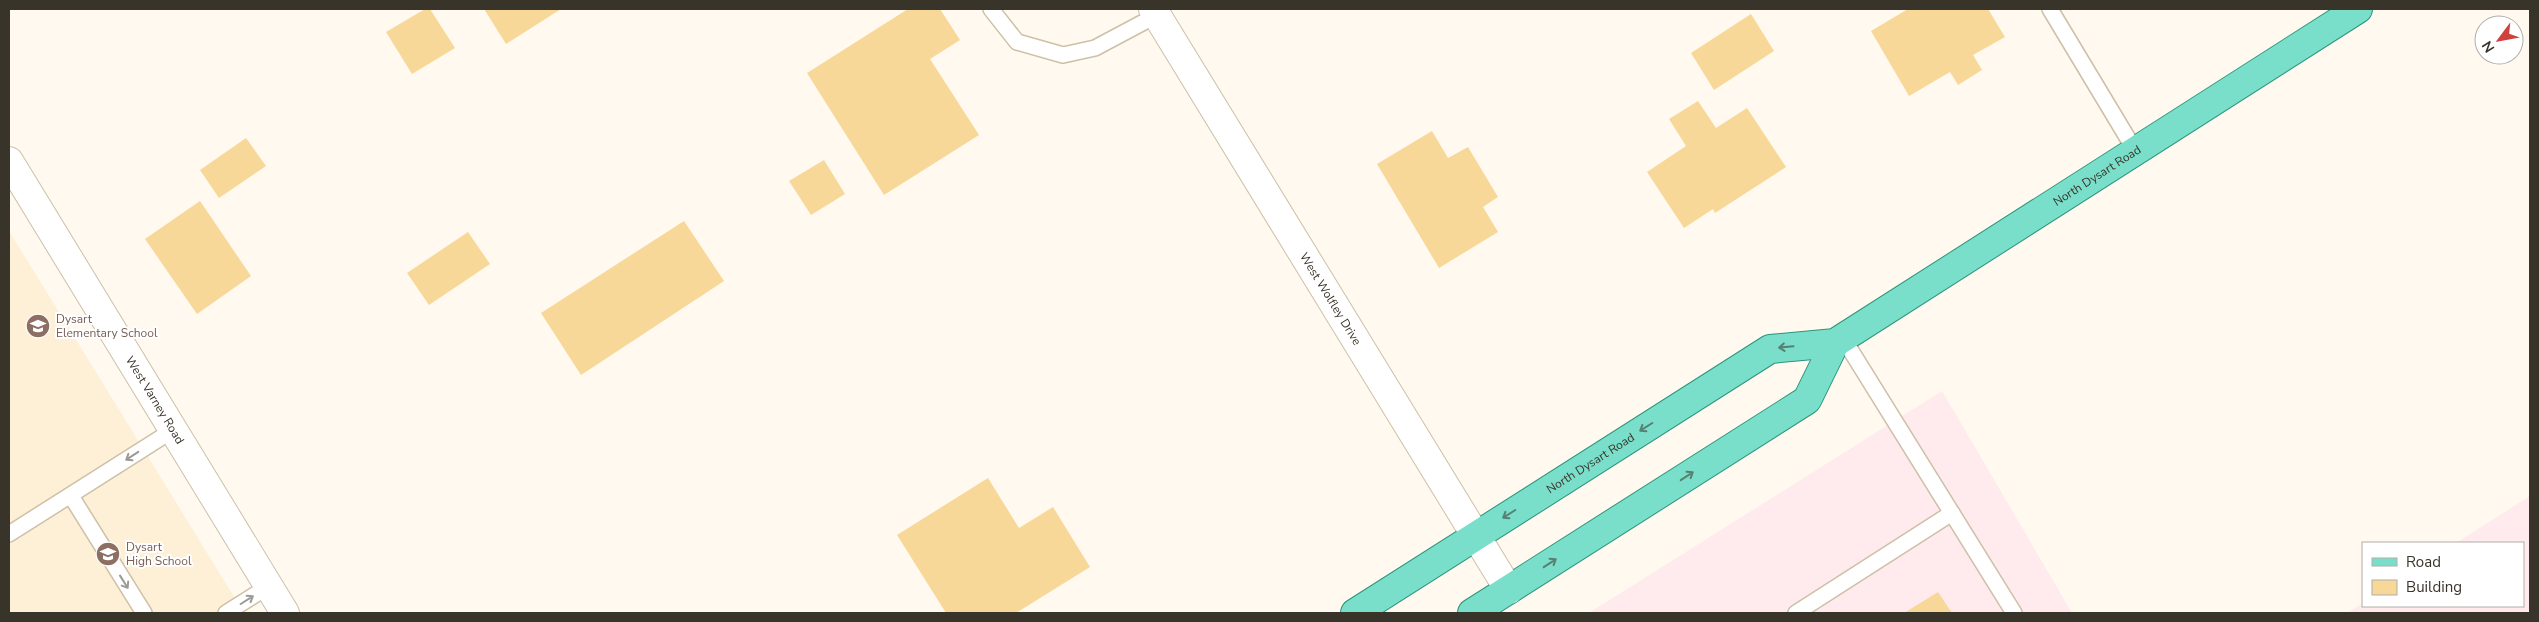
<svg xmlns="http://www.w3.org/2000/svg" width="2539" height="622" viewBox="0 0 2539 622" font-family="'Nunito Sans',sans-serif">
  <rect width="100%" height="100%" fill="#fff9ef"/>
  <!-- industrial -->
  <g fill="#ffeaee">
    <polygon points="1942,391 2072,613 1589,613"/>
    <polygon points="2530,496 2530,613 2347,613 2363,603 2363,606 2523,606 2523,543 2456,543"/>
  </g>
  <!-- built -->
  <polygon fill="#fef0d6" points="9,231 126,421 244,613 9,613"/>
  <!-- building -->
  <g fill="#f8d898">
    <polygon points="425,9 430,9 455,48 412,74 386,32"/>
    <polygon points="484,9 561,9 506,44"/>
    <polygon points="908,9 940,9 960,40 930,59 979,135 884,195 807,73"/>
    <polygon points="1908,9 1988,9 2005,37 1973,55 1982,70 1958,85 1950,72 1909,96 1871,31"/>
    <polygon points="1751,14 1774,51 1714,90 1691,53"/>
    <polygon points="1698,101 1716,128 1747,108 1786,167 1715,213 1713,209 1684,228 1647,172 1686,146 1669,119"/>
    <polygon points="1432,131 1448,158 1468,147 1498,197 1483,207 1498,232 1439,268 1377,164"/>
    <polygon points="246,138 266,166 219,198 200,170"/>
    <polygon points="824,160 845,194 811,215 789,181"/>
    <polygon points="200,201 251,276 197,314 145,239"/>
    <polygon points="684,221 724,281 581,375 541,313"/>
    <polygon points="468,232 490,264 429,305 407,273"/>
    <polygon points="988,478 1019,528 1053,507 1090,567 1016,613 946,613 897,535"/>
    <polygon points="1938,592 1952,613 1904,613"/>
  </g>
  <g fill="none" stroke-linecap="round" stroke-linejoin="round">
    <!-- service casing -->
    <g stroke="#cdc0a7" stroke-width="18">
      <g id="service">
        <polyline points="991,9 1017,42 1063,55 1095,48 1157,15"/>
        <polyline points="2050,9 2136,152"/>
        <polyline points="1843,338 2014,613"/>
        <polyline points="71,496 144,613"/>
        <polyline points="9,534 173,430"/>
        <polyline points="226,613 269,586"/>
        <polyline points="1796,613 1952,513"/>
      </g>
    </g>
    <!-- minor casing -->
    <g stroke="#cdc0a7" stroke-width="30">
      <g id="minor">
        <path id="s1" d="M1153,9L1509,590"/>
      </g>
    </g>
    <!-- tertiary casing -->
    <g stroke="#cdc0a7" stroke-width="30">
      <g id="tertiary">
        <path id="s2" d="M9,161L285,613"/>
      </g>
    </g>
    <!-- primary casing -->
    <g stroke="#2a957b" stroke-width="30">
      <g id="primary">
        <path id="s3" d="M1355,613L1770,349L1835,343L2358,9"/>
        <polyline points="1472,613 1807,400 1835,343"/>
      </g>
    </g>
    <!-- service -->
    <use href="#service" stroke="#fff" stroke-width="15"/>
    <!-- minor -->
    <use href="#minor" stroke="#fff" stroke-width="28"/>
    <!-- tertiary -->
    <use href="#tertiary" stroke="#fff" stroke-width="28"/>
    <!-- primary -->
    <use href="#primary" stroke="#7adfca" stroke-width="28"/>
  </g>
  <!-- one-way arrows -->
  <defs><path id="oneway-shaft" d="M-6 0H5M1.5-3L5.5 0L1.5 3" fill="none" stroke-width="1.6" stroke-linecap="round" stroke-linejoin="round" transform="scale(1.25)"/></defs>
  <g stroke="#568172">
    <use href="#oneway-shaft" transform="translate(1786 347) rotate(175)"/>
    <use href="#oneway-shaft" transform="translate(1646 427) rotate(148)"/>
    <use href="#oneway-shaft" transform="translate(1687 476) rotate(-33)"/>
    <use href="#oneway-shaft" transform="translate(1509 514) rotate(148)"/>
    <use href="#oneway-shaft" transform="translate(1550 563) rotate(-33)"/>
  </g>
  <g stroke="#9c9a94">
    <use href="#oneway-shaft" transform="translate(132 456) rotate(147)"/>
    <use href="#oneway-shaft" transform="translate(124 582) rotate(58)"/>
    <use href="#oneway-shaft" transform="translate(247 600) rotate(-32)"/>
  </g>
  <!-- icons -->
  <defs>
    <g id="school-disc" transform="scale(1.25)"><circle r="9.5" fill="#8d6e63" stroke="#fff"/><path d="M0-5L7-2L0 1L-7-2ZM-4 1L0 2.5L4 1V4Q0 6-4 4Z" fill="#fff"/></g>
  </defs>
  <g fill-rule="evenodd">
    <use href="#school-disc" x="38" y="326"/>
    <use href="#school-disc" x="108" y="554"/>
  </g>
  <g text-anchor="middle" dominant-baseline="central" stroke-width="4" stroke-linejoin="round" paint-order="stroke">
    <!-- street labels -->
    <g font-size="12" fill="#39342a" stroke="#fff">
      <text stroke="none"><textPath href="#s3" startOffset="868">North Dysart Road</textPath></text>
      <text stroke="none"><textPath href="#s1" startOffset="340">West Wolfley Drive</textPath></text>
      <text stroke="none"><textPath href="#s2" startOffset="280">West Varney Road</textPath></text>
      <text stroke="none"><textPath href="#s3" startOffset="279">North Dysart Road</textPath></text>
    </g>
    <!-- education labels -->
    <g font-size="12" fill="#785e54" stroke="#fff" text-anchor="start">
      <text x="56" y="319">Dysart<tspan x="56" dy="14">Elementary School</tspan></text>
      <text x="126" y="547">Dysart<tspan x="126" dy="14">High School</tspan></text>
    </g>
  </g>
  <!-- border -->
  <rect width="2539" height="622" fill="none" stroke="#39342a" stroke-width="20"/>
  <!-- legend -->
  <rect x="2362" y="542" width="162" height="65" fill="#ffffff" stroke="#b0aeaa"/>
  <rect x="2372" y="558" width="25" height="8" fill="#7adfca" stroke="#b0aeaa"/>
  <text x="2406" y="567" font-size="15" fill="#39342a">Road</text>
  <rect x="2372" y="580" width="25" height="15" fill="#f8d898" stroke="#b0aeaa"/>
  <text x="2406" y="592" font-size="15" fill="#39342a">Building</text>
  <!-- north arrow -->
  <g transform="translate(2499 40) rotate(238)"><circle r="24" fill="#ffffff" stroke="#b0aeaa"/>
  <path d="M0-4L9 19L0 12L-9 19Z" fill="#cf413d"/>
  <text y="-8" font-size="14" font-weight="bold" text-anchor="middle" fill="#39342a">N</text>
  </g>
</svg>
